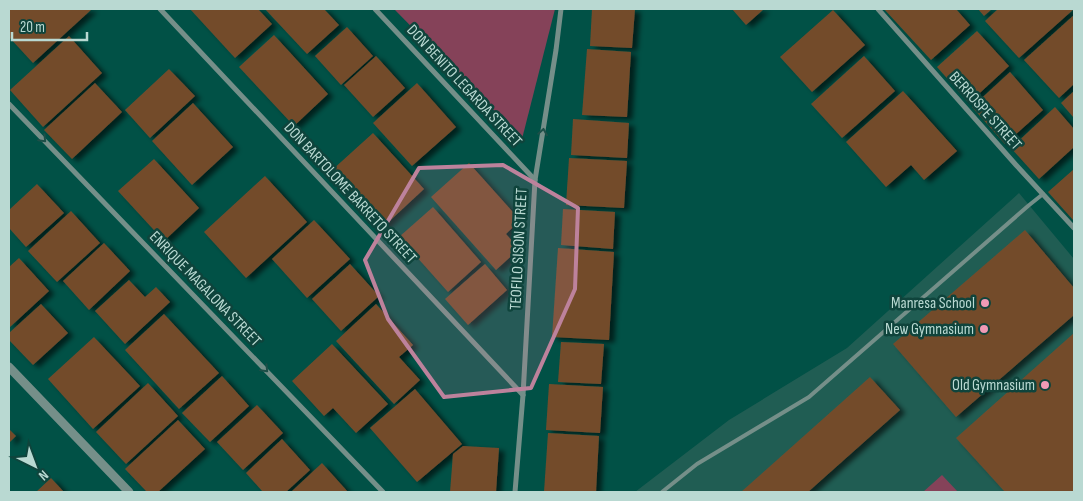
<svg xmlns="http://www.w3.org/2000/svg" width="1083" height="501" viewBox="0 0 1083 501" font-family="'Sofia Sans Condensed',sans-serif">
  <defs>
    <filter id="shadow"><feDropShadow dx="5.5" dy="3" stdDeviation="2.5" flood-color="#0009"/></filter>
  </defs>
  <rect width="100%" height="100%" fill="#015146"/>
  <!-- built -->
  <polygon fill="#205d53" points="1019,193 1074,259 1074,492 635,492 729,420 847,348"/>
  <!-- green -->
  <g fill="#854259">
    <polygon points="394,9 555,9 522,139"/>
    <polygon points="942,475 958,492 923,492"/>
  </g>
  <!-- building -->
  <g fill="#734c2c" filter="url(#shadow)">
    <polygon points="9,9 92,9 33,63 9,37"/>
    <polygon points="190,9 258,9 272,24 235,58"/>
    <polygon points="265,9 324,9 339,25 307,54"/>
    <polygon points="592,9 635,9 632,48 590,46"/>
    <polygon points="732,9 764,9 746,25"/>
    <polygon points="884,9 956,9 970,25 931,60"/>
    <polygon points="978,9 992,9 984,16"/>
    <polygon points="998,9 1074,9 1019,58 985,21"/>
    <polygon points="833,10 865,45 812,92 780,57"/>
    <polygon points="1074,15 1074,84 1059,98 1024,60"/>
    <polygon points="347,27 373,56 341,85 315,56"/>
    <polygon points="977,31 1009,66 969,103 937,67"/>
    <polygon points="274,35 328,94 294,126 239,67"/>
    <polygon points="69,36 102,73 43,127 10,90"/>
    <polygon points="587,49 631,52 627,117 582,115"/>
    <polygon points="376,56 405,88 373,117 344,85"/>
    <polygon points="864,56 895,91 842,138 811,104"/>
    <polygon points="169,69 195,96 150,138 125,110"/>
    <polygon points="1010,72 1043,110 1005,144 972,107"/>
    <polygon points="95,83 122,112 72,159 44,130"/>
    <polygon points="417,83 456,127 412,166 373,123"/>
    <polygon points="903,91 957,151 924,180 911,165 886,187 846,142"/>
    <polygon points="1074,91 1074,118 1061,103"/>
    <polygon points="193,103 233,147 192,185 152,141"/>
    <polygon points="1055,107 1074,129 1074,147 1039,179 1011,148"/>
    <polygon points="573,119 629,123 627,158 571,155"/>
    <polygon points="373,133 424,189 382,228 331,171"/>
    <polygon points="569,158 627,161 624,208 566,205"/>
    <polygon points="154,159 199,208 164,241 118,191"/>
    <polygon points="469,163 520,220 506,234 519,249 496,270 431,197"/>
    <polygon points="1074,169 1074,221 1048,192"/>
    <polygon points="265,176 307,222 246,278 204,232"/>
    <polygon points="37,184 64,213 26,247 9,228 9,210"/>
    <polygon points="433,207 481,262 448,292 399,237"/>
    <polygon points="563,209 615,212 613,249 561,245"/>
    <polygon points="71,211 100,243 57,282 28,251"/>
    <polygon points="314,220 350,259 307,298 272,259"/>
    <polygon points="1025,230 1074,288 1074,315 956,417 893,344"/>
    <polygon points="104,243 130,271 89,310 63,281"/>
    <polygon points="558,248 614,252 609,340 552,337"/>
    <polygon points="19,258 49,291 9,328 9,267"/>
    <polygon points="350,264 379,296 341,331 312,299"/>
    <polygon points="485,264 507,290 468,325 445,299"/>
    <polygon points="129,280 145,297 156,287 170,302 125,344 95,311"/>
    <polygon points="41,304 68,333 33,365 9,340 9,333"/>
    <polygon points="376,304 413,345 399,357 420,380 394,404 336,341"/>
    <polygon points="164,314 219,373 179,409 125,350"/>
    <polygon points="1074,333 1074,492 1005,492 956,438"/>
    <polygon points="94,337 140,386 93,429 48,379"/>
    <polygon points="561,342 604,344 601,384 558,382"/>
    <polygon points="332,344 388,404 356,433 333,408 324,416 292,381"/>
    <polygon points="222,376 249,406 210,442 182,413"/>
    <polygon points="870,377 900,410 808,492 741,492"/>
    <polygon points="148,383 178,416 126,464 96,432"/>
    <polygon points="549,384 603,387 600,433 546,430"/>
    <polygon points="415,389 462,444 417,482 370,428"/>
    <polygon points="257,405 283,433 243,470 217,442"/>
    <polygon points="178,420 205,449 158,492 147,492 125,469"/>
    <polygon points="9,429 16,436 9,443"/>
    <polygon points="548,433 599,436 596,492 544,492"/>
    <polygon points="282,439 310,470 286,492 263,492 246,473"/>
    <polygon points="463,446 499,448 496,492 450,492 453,454"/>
    <polygon points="322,463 348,492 291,492"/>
    <polygon points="51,478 64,492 36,492"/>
  </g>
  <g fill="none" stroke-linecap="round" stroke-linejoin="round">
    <!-- service -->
    <polyline stroke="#758f89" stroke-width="4" points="662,492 697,464 809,397 1028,206 1043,194"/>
    <!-- minor -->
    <g stroke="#758f89" stroke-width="5">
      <polyline points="160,9 523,395"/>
      <polyline points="375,9 535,180"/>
      <polyline points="878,9 1016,165 1074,228"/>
      <polyline points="9,104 383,492"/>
      <polyline points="515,492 523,395 535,180 556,50 561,9"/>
    </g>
    <!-- tertiary -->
    <polyline stroke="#758f89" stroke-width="9" points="9,367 129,492"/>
  </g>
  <!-- one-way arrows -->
  <defs><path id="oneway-chevron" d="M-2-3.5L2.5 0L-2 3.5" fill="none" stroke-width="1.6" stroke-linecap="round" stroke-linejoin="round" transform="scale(1.25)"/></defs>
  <g stroke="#1e4f48">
    <use href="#oneway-chevron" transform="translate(543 132) rotate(-81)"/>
    <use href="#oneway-chevron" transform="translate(43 139) rotate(46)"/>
    <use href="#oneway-chevron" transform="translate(265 369) rotate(46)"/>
  </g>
  <!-- marked area -->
  <path fill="#bd829c" fill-opacity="0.2" stroke="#bd829c" stroke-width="4" stroke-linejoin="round" d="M503,165L578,208L575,289L531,388L444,397L388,319L365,260L419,168Z"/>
  <!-- markers -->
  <g fill="#f09ab5" stroke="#0f443c" stroke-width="2">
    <circle cx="985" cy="303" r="5"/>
    <circle cx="984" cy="329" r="5"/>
    <circle cx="1045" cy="385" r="5"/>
  </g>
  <g text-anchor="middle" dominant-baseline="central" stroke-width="5" stroke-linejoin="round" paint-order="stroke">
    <!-- street labels -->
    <g font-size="16" fill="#b9d9d2" stroke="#0f443c">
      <text transform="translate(464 86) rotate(47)">DON BENITO LEGARDA STREET</text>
      <text transform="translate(985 111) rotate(48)">BERROSPE STREET</text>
      <text transform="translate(350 193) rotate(47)">DON BARTOLOME BARRETO STREET</text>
      <text transform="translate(519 249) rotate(-87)">TEOFILO SISON STREET</text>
      <text transform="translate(205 289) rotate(46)">ENRIQUE MAGALONA STREET</text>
    </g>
    <!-- poi labels -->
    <g font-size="16" fill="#b9d9d2" stroke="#0f443c" text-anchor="end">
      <text x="975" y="303">Manresa School</text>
      <text x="974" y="329">New Gymnasium</text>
      <text x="1035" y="385">Old Gymnasium</text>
    </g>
  </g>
  <!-- border -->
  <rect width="1083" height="501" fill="none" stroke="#b9d9d2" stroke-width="20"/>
  <!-- north arrow -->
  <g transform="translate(35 466) rotate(138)" stroke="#0f443c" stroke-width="4" paint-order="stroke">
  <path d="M0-4L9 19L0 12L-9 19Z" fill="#b9d9d2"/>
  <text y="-8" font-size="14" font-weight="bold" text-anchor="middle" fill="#b9d9d2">N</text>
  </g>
  <!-- scale -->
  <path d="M12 32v8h75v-8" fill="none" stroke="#b9d9d2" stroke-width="2.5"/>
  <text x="20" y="32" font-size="15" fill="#b9d9d2" stroke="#0f443c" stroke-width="4" paint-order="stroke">20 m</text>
</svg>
